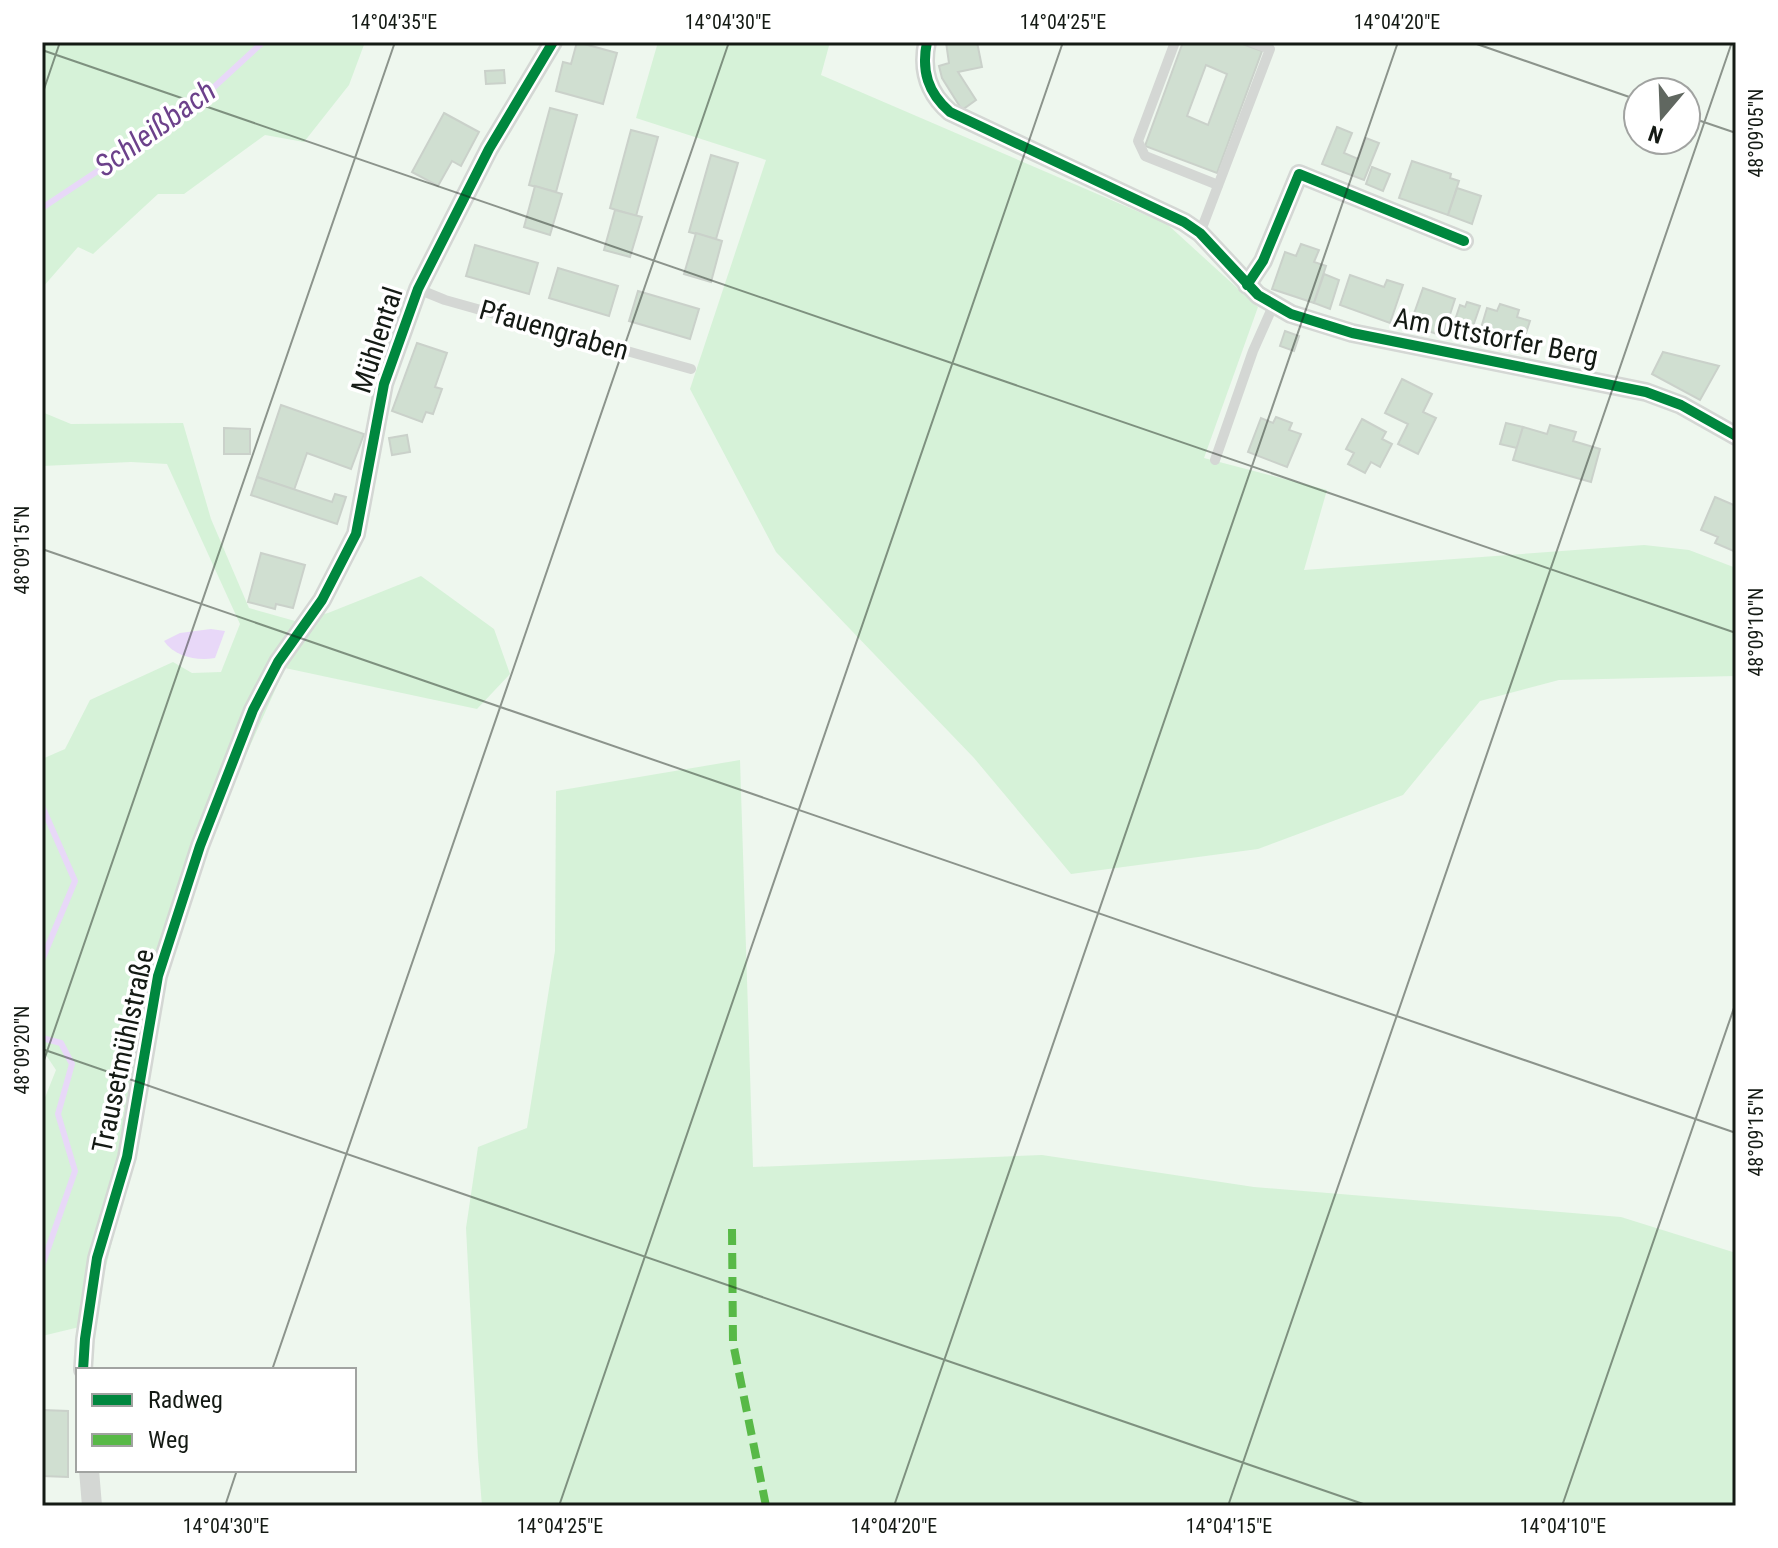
<svg xmlns="http://www.w3.org/2000/svg" width="1778" height="1548" viewBox="0 0 1778 1548" font-family="'Roboto Condensed',sans-serif">
  <rect width="100%" height="100%" fill="#eef7ee"/>
  <!-- green -->
  <g fill="#d6f2d8">
    <polygon points="50,42 365,42 349,85 304,142 265,135 184,194 158,194 93,254 78,247 42,288 42,47"/>
    <polygon points="658,42 830,42 821,75 1167,224 1258,307 1204,458 1327,490 1304,570 1644,545 1689,550 1736,568 1736,676 1559,680 1480,701 1403,795 1258,849 1071,874 974,758 776,552 690,389 766,160 636,118"/>
    <polygon points="42,412 71,424 183,423 211,519 249,608 295,621 328,613 421,576 494,629 510,674 477,709 285,668 227,797 162,980 136,1143 92,1324 42,1336 42,1105 56,1070 42,1049 42,759 65,749 90,700 173,662 192,673 221,672 240,624 167,464 131,462 42,466"/>
    <polygon points="740,760 753,1167 1042,1155 1254,1187 1621,1217 1736,1253 1736,1506 482,1506 478,1457 466,1228 478,1147 527,1128 555,951 556,791"/>
  </g>
  <!-- water -->
  <path fill="#e8d8f8" d="M211,629L225,631L215,658C197,661 175,657 164,641L180,633Z"/>
  <g fill="none" stroke-linecap="round" stroke-linejoin="round">
    <!-- stream -->
    <g stroke="#e8d8f8" stroke-width="6">
      <polyline points="42,208 188,111 263,42"/>
      <polyline points="42,806 75,881 42,960"/>
      <polyline points="42,1038 61,1043 72,1064 58,1114 75,1171 42,1266"/>
    </g>
  </g>
  <!-- building -->
  <g fill="#d0dfd1" stroke="#cad1ca" stroke-width="2" fill-rule="evenodd">
    <polygon points="577,42 617,53 603,104 556,91 563,62 571,64"/>
    <polygon points="946,42 977,42 982,67 958,72 976,100 962,110 942,78 939,66 949,63"/>
    <path d="M1183,42H1237L1262,51L1217,173L1145,146ZM1206,65L1227,74L1208,125L1187,116Z"/>
    <polygon points="504,70 505,83 486,84 485,71"/>
    <polygon points="550,108 577,115 556,192 529,185"/>
    <polygon points="444,113 479,132 461,166 452,161 438,186 412,172"/>
    <polygon points="1337,127 1352,133 1344,153 1358,159 1366,138 1379,143 1364,180 1322,164"/>
    <polygon points="631,130 658,137 636,216 610,208"/>
    <polygon points="711,155 738,163 716,239 689,232"/>
    <polygon points="1412,161 1451,174 1450,178 1459,181 1448,215 1399,198"/>
    <polygon points="1372,167 1390,174 1383,191 1366,184"/>
    <polygon points="535,186 562,194 550,235 524,227"/>
    <polygon points="1457,188 1481,196 1472,224 1448,215"/>
    <polygon points="615,210 642,217 630,257 604,250"/>
    <polygon points="696,233 722,241 711,282 684,274"/>
    <polygon points="1301,244 1319,250 1314,262 1326,266 1314,303 1272,289 1285,252 1296,256"/>
    <polygon points="475,245 538,263 529,294 466,276"/>
    <polygon points="558,268 618,286 609,316 549,298"/>
    <polygon points="1324,274 1339,280 1330,309 1314,303"/>
    <polygon points="1350,275 1384,287 1387,280 1403,285 1390,323 1340,305"/>
    <polygon points="1423,288 1455,299 1443,336 1410,325"/>
    <polygon points="638,291 699,309 690,339 629,321"/>
    <polygon points="1467,302 1480,306 1470,335 1452,329 1460,305 1465,307"/>
    <polygon points="1500,304 1519,310 1517,317 1530,321 1520,351 1478,338 1487,308 1497,311"/>
    <polygon points="1285,331 1299,336 1294,351 1280,346"/>
    <polygon points="417,343 447,353 435,387 442,389 433,414 426,412 422,422 392,411"/>
    <polygon points="1663,352 1719,366 1700,400 1652,374"/>
    <polygon points="1402,379 1432,394 1423,412 1436,418 1418,454 1398,444 1408,424 1385,413"/>
    <polygon points="281,405 364,434 351,469 307,453 294,490 257,477"/>
    <polygon points="1276,417 1292,423 1289,430 1301,434 1287,467 1248,452 1261,418 1273,423"/>
    <polygon points="1362,419 1386,432 1382,439 1392,444 1380,467 1371,462 1365,473 1348,464 1354,453 1346,449"/>
    <polygon points="1506,423 1523,427 1517,448 1500,444"/>
    <polygon points="1550,425 1576,432 1573,441 1600,449 1591,482 1513,460 1523,427 1547,434"/>
    <polygon points="224,428 250,429 250,454 224,454"/>
    <polygon points="407,435 410,452 392,455 389,438"/>
    <polygon points="257,477 332,502 335,494 346,497 337,524 251,495"/>
    <polygon points="1715,497 1736,506 1736,552 1715,543 1718,537 1701,530"/>
    <polygon points="261,553 305,565 293,608 276,604 275,609 248,602"/>
    <polygon points="42,1410 68,1411 68,1477 42,1476"/>
  </g>
  <g fill="none" stroke-linecap="round" stroke-linejoin="round">
    <!-- service -->
    <g stroke="#d4d7d4" stroke-width="10">
      <polyline points="1175,42 1138,141 1145,156 1218,185"/>
      <polyline points="1200,233 1270,49 1252,42"/>
      <polyline points="418,289 445,300 691,369"/>
      <polyline points="1215,460 1253,351 1273,306"/>
    </g>
    <!-- minor -->
    <g stroke="#d4d7d4" stroke-width="20">
      <path d="M927,42C921,71 928,93 950,112L1184,222L1200,233L1258,295L1291,314L1352,333L1646,392L1681,405L1736,436"/>
      <polyline points="1247,285 1263,261 1299,174 1464,241"/>
      <polyline points="83,1370 85,1339 97,1258 127,1157 158,976 200,846 253,710 278,662 322,600 356,534 384,384 418,289 489,149 553,42"/>
      <polyline points="89,1470 92,1506"/>
    </g>
    <!-- quiet -->
    <polyline stroke="#58b947" stroke-width="8" stroke-dasharray="16 8" stroke-linecap="butt" points="732,1229 733,1343 766,1506"/>
    <!-- cycleway casing -->
    <g stroke="#fff" stroke-width="15">
      <g id="cycleway">
        <path d="M927,42C921,71 928,93 950,112L1184,222L1200,233L1258,295L1291,314L1352,333L1646,392L1681,405L1736,436"/>
        <polyline points="1247,285 1263,261 1299,174 1464,241"/>
        <polyline points="83,1370 85,1339 97,1258 127,1157 158,976 200,846 253,710 278,662 322,600 356,534 384,384 418,289 489,149 553,42"/>
      </g>
    </g>
    <!-- cycleway -->
    <use href="#cycleway" stroke="#00873e" stroke-width="10"/>
  </g>
  <!-- ticks -->
  <path fill="none" stroke="#141a14" stroke-width="2" stroke-opacity="0.45" d="M1471,42L1638,100M42,50L1736,633M42,95L60,42M1686,116L1736,133M42,549L1736,1133M42,1049L1369,1506M42,1066L395,42M272,1370L729,42M225,1506L237,1470M559,1506L1063,42M894,1506L1398,42M1228,1506L1732,42M1562,1506L1736,1002"/>
  <g text-anchor="middle" dominant-baseline="central" stroke-width="7" stroke-linejoin="round" paint-order="stroke">
    <!-- street labels -->
    <g font-size="28" fill="#141a14" stroke="#fff">
      <text transform="translate(554 330) rotate(16)">Pfauengraben</text>
      <text transform="translate(1496 337) rotate(11)">Am Ottstorfer Berg</text>
      <text transform="translate(377 340) rotate(-72)">Mühlental</text>
      <text transform="translate(123 1051) rotate(-78)">Trausetmühlstraße</text>
    </g>
    <!-- water labels -->
    <g font-size="30" font-style="italic" fill="#6c418b" stroke="#fff">
      <text transform="translate(155 128) rotate(-36)">Schleißbach</text>
    </g>
  </g>
  <!-- border -->
  <rect width="1778" height="1548" fill="none" stroke="#ffffff" stroke-width="88"/>
  <!-- legend -->
  <rect x="76" y="1368" width="280" height="104" fill="#ffffff" stroke="#a1a3a1" stroke-width="2"/>
  <rect x="92" y="1394" width="40" height="12" fill="#00873e" stroke="#a1a3a1" stroke-width="2"/>
  <text x="148" y="1408" font-size="24" fill="#141a14">Radweg</text>
  <rect x="92" y="1434" width="40" height="12" fill="#58b947" stroke="#a1a3a1" stroke-width="2"/>
  <text x="148" y="1448" font-size="24" fill="#141a14">Weg</text>
  <!-- north arrow -->
  <g transform="translate(1662 116) rotate(199)"><circle r="38" fill="#ffffff" stroke="#a1a3a1" stroke-width="2"/>
  <path d="M0-6L14 30L0 20L-14 30Z" fill="#606760"/>
  <text y="-12" font-size="22" font-weight="bold" text-anchor="middle" fill="#141a14">N</text>
  </g>
  <rect x="44" y="44" width="1690" height="1460" fill="none" stroke="#141a14" stroke-width="3"/>
  <g font-size="20" text-anchor="middle" fill="#141a14">
    <text x="394" y="29">14°04'35"E</text>
    <text x="728" y="29">14°04'30"E</text>
    <text x="1063" y="29">14°04'25"E</text>
    <text x="1397" y="29">14°04'20"E</text>
    <text transform="translate(1756 133) rotate(-90)" y="7">48°09'05"N</text>
    <text transform="translate(22 550) rotate(-90)" y="7">48°09'15"N</text>
    <text transform="translate(1756 632) rotate(-90)" y="7">48°09'10"N</text>
    <text transform="translate(22 1050) rotate(-90)" y="7">48°09'20"N</text>
    <text transform="translate(1756 1132) rotate(-90)" y="7">48°09'15"N</text>
    <text x="226" y="1533">14°04'30"E</text>
    <text x="560" y="1533">14°04'25"E</text>
    <text x="894" y="1533">14°04'20"E</text>
    <text x="1229" y="1533">14°04'15"E</text>
    <text x="1563" y="1533">14°04'10"E</text>
  </g>
</svg>
